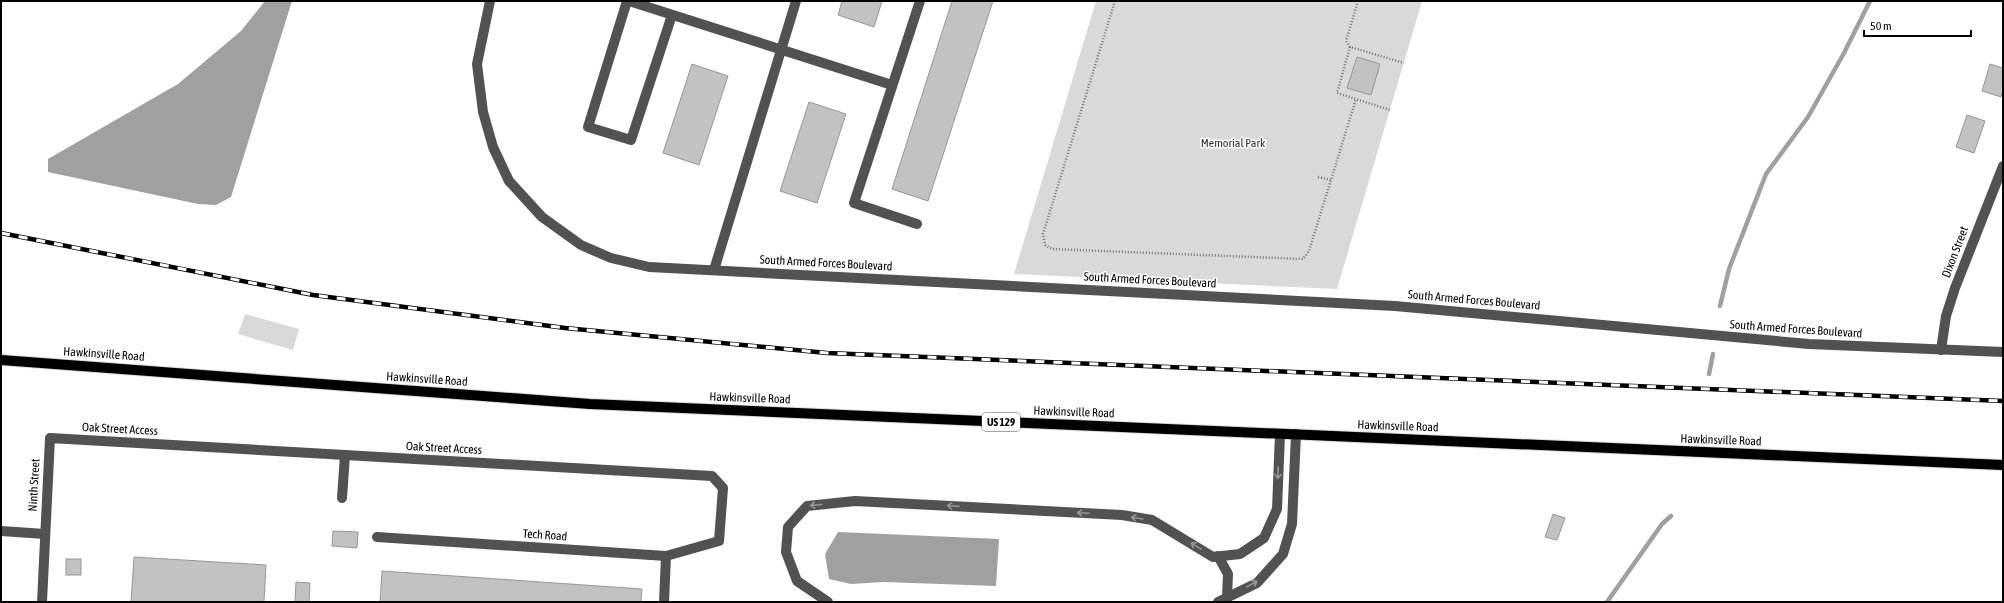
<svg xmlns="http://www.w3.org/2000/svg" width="2004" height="603" viewBox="0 0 2004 603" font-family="'Asap Condensed',sans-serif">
  <rect width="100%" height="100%" fill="#fff"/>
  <!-- green -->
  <g fill="#d9d9d9">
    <polygon points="1096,1 1422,1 1337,289 1014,274"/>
    <polygon points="245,314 299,329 293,350 238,334"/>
  </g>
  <!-- water -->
  <g fill="#a0a0a0">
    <polygon points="265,1 292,1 231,197 216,205 198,204 48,172 48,159 178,84 241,31"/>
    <polygon points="838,532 999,539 996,586 884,582 851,584 829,579 825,554"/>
  </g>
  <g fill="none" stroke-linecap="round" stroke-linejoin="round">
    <!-- stream -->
    <g stroke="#a0a0a0" stroke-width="4.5">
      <polyline points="1720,306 1729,269 1766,174 1808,117 1844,53 1870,1"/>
      <polyline points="1709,374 1713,354"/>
      <polyline points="1607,602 1662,524 1671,516"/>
    </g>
  </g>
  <!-- building -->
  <g fill="#c2c2c2" stroke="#969696">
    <polygon points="842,1 882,1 874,27 838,15"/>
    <polygon points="952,1 993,1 928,201 892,189"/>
    <polygon points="1357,57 1380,64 1371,95 1347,88"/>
    <polygon points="692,64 728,76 699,165 663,153"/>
    <polygon points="1990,64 2003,68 2003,91 2001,97 1982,91"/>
    <polygon points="809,102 846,114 817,203 780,191"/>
    <polygon points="1967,115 1985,121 1974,153 1956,147"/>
    <polygon points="1553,514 1565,518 1557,540 1545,537"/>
    <polygon points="333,531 358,532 357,548 332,546"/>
    <polygon points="134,557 266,565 264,602 131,602"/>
    <rect x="66" y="559" width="15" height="16"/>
    <polygon points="382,571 642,589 641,602 380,602"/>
    <polygon points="296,582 310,583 309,602 295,602"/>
  </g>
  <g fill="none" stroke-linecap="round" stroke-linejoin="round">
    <!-- major casing -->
    <g stroke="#dbdbdb" stroke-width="12">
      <polyline id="major" points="1,360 590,404 2003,465"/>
    </g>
    <!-- path -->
    <g stroke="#747474" stroke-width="2.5" stroke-dasharray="1 2" stroke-linecap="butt">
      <polyline points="1115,1 1043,234 1045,245 1052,249 1303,259 1309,251 1356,99"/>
      <polyline points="1358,1 1346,41 1350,47 1404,63"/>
      <polyline points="1350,47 1337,93 1390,110"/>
      <polyline points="1318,177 1331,180"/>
    </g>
    <!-- minor -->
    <g stroke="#525252" stroke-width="10">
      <polyline points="490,1 477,64 483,112 493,147 509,181 542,217 581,245 611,258 649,267 1395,306 1809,344 2003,352"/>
      <polyline points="627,1 588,127 631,140 672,15"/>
      <polyline points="629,1 892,85"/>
      <polyline points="917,224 854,203 920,1"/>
      <polyline points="714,270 796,1"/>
      <polyline points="1941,350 1946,316 1955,288 2003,166"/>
      <polyline points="342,498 345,455"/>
      <polyline points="1,531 45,534"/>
      <polyline points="377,537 666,556 664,602"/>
      <polyline points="1218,556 1228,574 1227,597"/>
      <polyline points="42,602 50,438 712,476 723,488 719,541 666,556"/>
      <polyline points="828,602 797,581 786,552 788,527 807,506 855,501 1122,515 1152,520 1213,557 1240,554 1264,538 1277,509 1280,434"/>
      <polyline points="1218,602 1257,583 1283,554 1292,524 1296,434"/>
    </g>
    <!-- major -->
    <use href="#major" stroke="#000" stroke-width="10"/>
    <!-- rail casing -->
    <g stroke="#000" stroke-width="4.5">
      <polyline id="rail" points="1,233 313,295 565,328 827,353 2003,401"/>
    </g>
    <!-- rail -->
    <use href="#rail" stroke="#fff" stroke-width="3" stroke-dasharray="9" stroke-linecap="butt"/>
  </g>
  <!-- one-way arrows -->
  <defs><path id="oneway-shaft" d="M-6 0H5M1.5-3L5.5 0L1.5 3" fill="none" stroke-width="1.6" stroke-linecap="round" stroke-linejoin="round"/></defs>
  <g stroke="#979797">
    <use href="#oneway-shaft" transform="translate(1278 473) rotate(92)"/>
    <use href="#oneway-shaft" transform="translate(816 505) rotate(174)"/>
    <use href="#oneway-shaft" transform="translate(953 506) rotate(-177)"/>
    <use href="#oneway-shaft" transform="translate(1083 513) rotate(-177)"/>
    <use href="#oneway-shaft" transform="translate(1137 518) rotate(-171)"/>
    <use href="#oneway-shaft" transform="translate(1196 546) rotate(-149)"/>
    <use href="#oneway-shaft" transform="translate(1252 584) rotate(-29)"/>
  </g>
  <g text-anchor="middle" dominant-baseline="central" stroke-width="3" stroke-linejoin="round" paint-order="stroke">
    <!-- shield labels -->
    <rect fill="#fff" stroke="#4c4c4c" stroke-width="1" x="982" y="413" width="38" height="18" rx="3"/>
    <g font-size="11" font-weight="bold" fill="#000">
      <text x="1001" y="422">US 129</text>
    </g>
    <!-- park labels -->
    <g font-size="12" fill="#303030" stroke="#fff">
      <text x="1233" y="143">Memorial Park</text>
    </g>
    <!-- street labels -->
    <g font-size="12" fill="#000" stroke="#fff">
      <text transform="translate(1955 252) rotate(-69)">Dixon Street</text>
      <text transform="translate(826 263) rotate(3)">South Armed Forces Boulevard</text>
      <text transform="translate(1150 280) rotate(3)">South Armed Forces Boulevard</text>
      <text transform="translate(1474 300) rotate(5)">South Armed Forces Boulevard</text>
      <text transform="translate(1796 329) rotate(4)">South Armed Forces Boulevard</text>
      <text transform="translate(104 354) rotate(4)">Hawkinsville Road</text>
      <text transform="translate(427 379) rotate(4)">Hawkinsville Road</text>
      <text transform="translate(750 398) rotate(2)">Hawkinsville Road</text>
      <text transform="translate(1074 412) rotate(2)">Hawkinsville Road</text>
      <text transform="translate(1398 426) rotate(2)">Hawkinsville Road</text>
      <text transform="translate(120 429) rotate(3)">Oak Street Access</text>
      <text transform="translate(1721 440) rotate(2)">Hawkinsville Road</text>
      <text transform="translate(444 448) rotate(3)">Oak Street Access</text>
      <text transform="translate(34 485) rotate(-87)">Ninth Street</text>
      <text transform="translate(545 535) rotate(4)">Tech Road</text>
    </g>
  </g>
  <!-- border -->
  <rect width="2004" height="603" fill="none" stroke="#000000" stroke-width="4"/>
  <!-- scale -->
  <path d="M1864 30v6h107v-6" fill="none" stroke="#000000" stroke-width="2"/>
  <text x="1870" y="30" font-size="12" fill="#000000" stroke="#ffffff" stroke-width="3" paint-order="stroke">50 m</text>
</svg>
